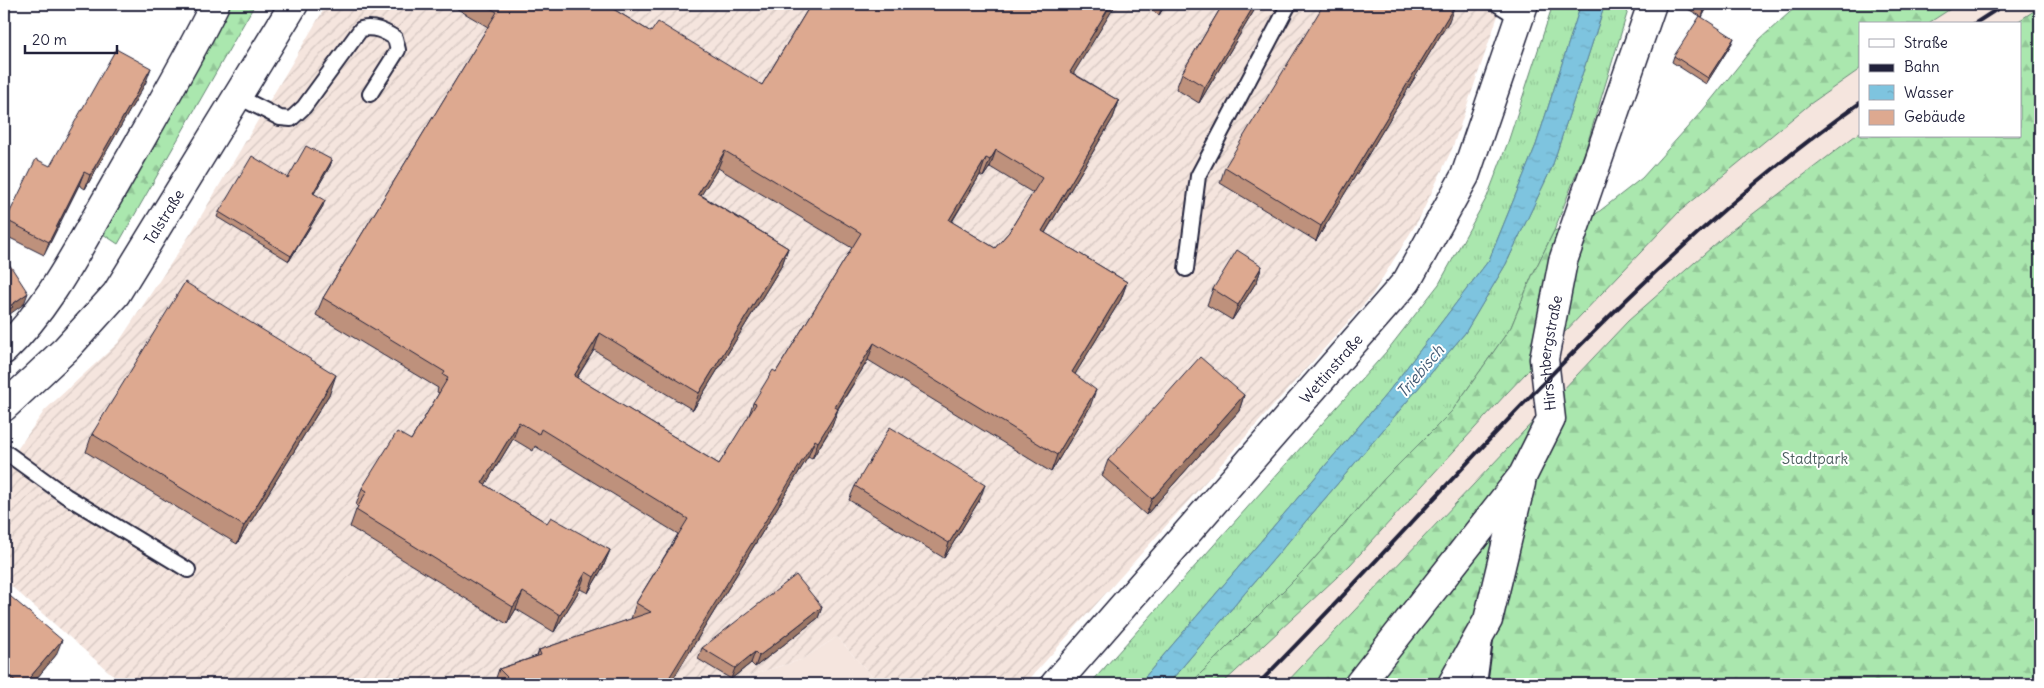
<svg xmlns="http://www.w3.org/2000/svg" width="2044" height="688" viewBox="0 0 2044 688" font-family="Delius,sans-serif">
  <defs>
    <pattern id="industrial-furrows" width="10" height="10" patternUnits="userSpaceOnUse" patternTransform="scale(1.25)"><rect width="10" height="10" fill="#f5e5de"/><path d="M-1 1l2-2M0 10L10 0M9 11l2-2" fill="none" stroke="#d2c4bf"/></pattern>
    <pattern id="grass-tufts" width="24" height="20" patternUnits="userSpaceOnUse" patternTransform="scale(1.25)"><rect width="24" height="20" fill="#aae7ae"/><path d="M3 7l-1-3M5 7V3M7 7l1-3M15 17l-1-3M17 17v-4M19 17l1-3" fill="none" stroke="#92c697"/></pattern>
    <pattern id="forest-firs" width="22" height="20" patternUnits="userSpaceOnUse" patternTransform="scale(1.25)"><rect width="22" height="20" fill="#aae7ae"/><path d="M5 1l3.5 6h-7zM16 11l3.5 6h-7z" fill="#92c697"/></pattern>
    <pattern id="water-ripples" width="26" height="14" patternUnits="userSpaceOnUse" patternTransform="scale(1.25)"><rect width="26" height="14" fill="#7ec4df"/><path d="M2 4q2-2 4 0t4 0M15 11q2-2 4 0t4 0" fill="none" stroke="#6da8c0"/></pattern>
  </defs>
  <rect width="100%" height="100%" fill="#fff"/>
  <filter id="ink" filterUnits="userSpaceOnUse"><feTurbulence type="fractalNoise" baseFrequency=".02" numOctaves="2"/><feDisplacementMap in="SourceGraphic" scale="10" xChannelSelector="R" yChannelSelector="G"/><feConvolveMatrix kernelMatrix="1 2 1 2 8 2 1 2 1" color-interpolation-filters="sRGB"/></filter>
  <g filter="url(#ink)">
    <!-- built -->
    <g fill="#f5e5de">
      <polygon points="1958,4 2040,4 2040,7 2014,24 1927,24"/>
      <polygon points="1860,69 1860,132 1728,233 1628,321 1285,684 1222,684 1350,565 1506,394 1679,212 1810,104"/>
      <polygon points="837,637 879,684 719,684 801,660"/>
    </g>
    <!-- industrial -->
    <polygon fill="url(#industrial-furrows)" points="327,4 1502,4 1452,149 1419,219 1372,295 1025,684 879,684 837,637 801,660 719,684 123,684 4,580 4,468 45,410 118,343 191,233"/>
    <!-- grass -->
    <g fill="url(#grass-tufts)" stroke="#668474">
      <polygon points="1553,4 1581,4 1536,145 1489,260 1388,392 1139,684 1090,684 1386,352 1439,284 1487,197 1508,142"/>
      <polygon points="1605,4 1630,4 1584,154 1554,231 1532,276 1511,327 1452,411 1385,478 1307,567 1190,684 1168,684 1465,333 1506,264 1552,167"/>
    </g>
    <!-- forest -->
    <g fill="url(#forest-firs)" stroke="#668474">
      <polygon points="227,4 255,4 118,244 103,234 192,76"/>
      <polygon points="1799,4 1958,4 1927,24 1860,24 1860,69 1810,104 1679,212 1506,394 1350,565 1222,684 1190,684 1307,567 1385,478 1452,411 1511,327 1532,276 1554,231 1592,217 1642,178 1703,110 1760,39"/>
      <polygon points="2040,7 2040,684 1285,684 1628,321 1728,233 1860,132 1860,136 2020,136 2020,24 2014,24"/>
    </g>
    <!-- water -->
    <polygon fill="url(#water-ripples)" stroke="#59839d" points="1581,4 1605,4 1552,167 1506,264 1465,333 1168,684 1139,684 1388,392 1489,260 1536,145"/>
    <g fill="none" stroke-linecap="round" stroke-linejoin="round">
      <!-- service casing -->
      <g stroke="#22223b" stroke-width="18">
        <g id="service">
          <polyline points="1497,4 1519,18"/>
          <path d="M237,96L280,118L291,119L304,107L361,29C374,26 384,31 395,38L398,50L370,94"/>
          <polyline points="1186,269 1198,176 1289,4"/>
          <polyline points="4,451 66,496 188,570"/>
          <polyline points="1479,684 1485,640"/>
        </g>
      </g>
      <!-- minor casing -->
      <g stroke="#22223b" stroke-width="31">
        <g id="minor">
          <path d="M4,350C51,305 79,246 112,190C147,128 184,67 215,4"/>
          <path id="s1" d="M1055,684L1407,281L1465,176L1524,4"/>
          <path id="s2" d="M1359,684L1523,475L1551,419L1544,359L1563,261L1652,4"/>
          <polyline points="1452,684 1488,620 1521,483"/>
        </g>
      </g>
      <!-- secondary casing -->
      <g stroke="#22223b" stroke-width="31">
        <g id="secondary">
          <path id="s3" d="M4,407L66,349L116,294L294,4"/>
        </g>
      </g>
      <!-- service -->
      <use href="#service" stroke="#fff" stroke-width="14"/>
      <!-- minor -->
      <use href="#minor" stroke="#fff" stroke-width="28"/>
      <!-- secondary -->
      <use href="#secondary" stroke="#fff" stroke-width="28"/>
      <!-- rail -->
      <g stroke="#22223b" stroke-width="4">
        <polyline points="1974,24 2005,4"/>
        <path d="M1258,684C1454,486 1631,264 1860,103"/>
      </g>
    </g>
    <!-- wall -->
    <g fill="#be917c" stroke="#22223b" fill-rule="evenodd">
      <path d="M449,4H605L651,32L762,85L811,4H1116L1073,73L1119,101L1113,118L1045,233L1127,282L1121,299L1075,374L1090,407L1051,472L868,360L838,409L832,426L825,438L812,459L808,457L670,684H494L499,669L537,656L539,650L631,619L636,603L678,534L535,446L533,451L513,439L485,485L547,523L610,550L603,567L588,593L580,589L554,632L516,609L507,624L350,527L356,510L358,507L356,505L362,488L411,440L439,393L437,392L438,388L316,315L323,298L488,27ZM990,167L1033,193L1009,232L995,248L952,222L980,175L983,177ZM718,168L852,248L776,372L753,403L748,418L719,464L577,378L594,350L693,410L782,265L788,248L701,195Z"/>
      <polygon points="1141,4 1166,4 1159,15"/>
      <polygon points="1223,4 1258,4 1199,103 1176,89 1182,73"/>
      <polygon points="1679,4 1709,4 1702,17"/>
      <polygon points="1449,21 1316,241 1220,183 1225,167"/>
      <polygon points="1732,43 1706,84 1672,62 1674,56"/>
      <polygon points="146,82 85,189 79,185 44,255 4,235 4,225 6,220 50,166"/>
      <polygon points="332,160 330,166 314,193 323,206 289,261 217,217 219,212"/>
      <polygon points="1262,266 1257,281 1232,320 1207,305 1213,289"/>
      <polygon points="330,393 237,544 86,452 92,434"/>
      <polygon points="1244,395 1239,411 1146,515 1102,476 1108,460"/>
      <polygon points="855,486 980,499 944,558 849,500"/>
      <polygon points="4,591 56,655 32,684 4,684"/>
      <polygon points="822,607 818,618 755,667 751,663 731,679 698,659 702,648"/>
    </g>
    <!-- shaded-wall -->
    <g fill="#9b7665" stroke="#22223b">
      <polygon points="1111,4 1116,4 1064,89 1070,72"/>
      <polygon points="1163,4 1166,4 1159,15"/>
      <polygon points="1255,4 1258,4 1199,103 1205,87"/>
      <polygon points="1708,4 1709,4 1702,17 1704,11"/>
      <polygon points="1455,5 1449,21 1316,241 1321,226"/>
      <polygon points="1734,38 1732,43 1706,84 1708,78"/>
      <polygon points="151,68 146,82 85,189 90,175"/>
      <polygon points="1119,101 1113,118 1036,248 1042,231"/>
      <polygon points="996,150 990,167 983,177 990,160"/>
      <polygon points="725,151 718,168 692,210 698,194"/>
      <polygon points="986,158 980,175 942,237 949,220"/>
      <polygon points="332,160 330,166 311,199 313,193"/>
      <polygon points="84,172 79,185 44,255 49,242"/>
      <polygon points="325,200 323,206 289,261 291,256"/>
      <polygon points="788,248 782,265 693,410 699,393"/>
      <polygon points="1262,266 1257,281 1232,320 1238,305"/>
      <polygon points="1127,282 1121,299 1066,389 1072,372"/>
      <polygon points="28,293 24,304 10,314 9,318 4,321 4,312 11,305"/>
      <polygon points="600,333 594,350 567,393 574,376"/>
      <polygon points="874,343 868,360 828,424 835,407"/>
      <polygon points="336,375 330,393 237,544 244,526"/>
      <polygon points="1096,390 1090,407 1051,472 1057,455"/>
      <polygon points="1244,395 1239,411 1146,515 1152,499"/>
      <polygon points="838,409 832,426 812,459 818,442"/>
      <polygon points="519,422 513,439 476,500 482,483"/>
      <polygon points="815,440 808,457 670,684 651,684"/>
      <polygon points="985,485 980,499 944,558 949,543"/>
      <polygon points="610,550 603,567 588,593 594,577"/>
      <polygon points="586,572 580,589 554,632 560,615"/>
      <polygon points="523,592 516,609 507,624 513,607"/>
      <polygon points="822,607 818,618 755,667 759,656"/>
      <polygon points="62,640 56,655 32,684 24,684"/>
      <polygon points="755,652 751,663 731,679 735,668"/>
    </g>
    <!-- building -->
    <g fill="#dda990" stroke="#22223b" fill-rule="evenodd">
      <path d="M483,4H605L651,32L658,22L762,85L811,4H1111L1070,72L1119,101L1042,231L1127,282L1072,372L1096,390L1057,455L874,343L835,407L838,409L831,421L818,442L815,440L669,678L651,684H514L499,669L541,655L539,650L651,612L636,603L688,519L541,429L539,434L519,422L482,483L547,523L551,517L610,550L594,577L586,572L560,615L523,592L513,607L356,510L367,491L362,488L397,432L411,440L448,378L443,375L445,372L323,298L497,12ZM996,150L1042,178L1009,232L995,248L949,220L986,158L990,160ZM725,151L861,233L776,372L773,370L753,403L756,404L719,464L574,376L600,333L699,393L788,248L698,194Z"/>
      <polygon points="1223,4 1255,4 1205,87 1182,73"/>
      <polygon points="1324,4 1452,4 1455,5 1321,226 1225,167"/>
      <polygon points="1692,4 1708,4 1704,11"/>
      <polygon points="1700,16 1734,38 1708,78 1674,56"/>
      <polygon points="116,49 151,68 90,175 84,172 49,242 6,220 36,159 50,166"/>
      <polygon points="306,146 332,160 313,193 325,200 291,256 219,212 252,156 288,178"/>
      <polygon points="1237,250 1262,266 1238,305 1213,289"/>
      <polygon points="4,256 28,293 11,305 13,307 4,312"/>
      <polygon points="185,282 336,375 244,526 92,434"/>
      <polygon points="1200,357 1244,395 1152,499 1108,460"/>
      <polygon points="890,427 985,485 949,543 855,486"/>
      <polygon points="796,575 822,607 759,656 755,652 735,668 702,648"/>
      <polygon points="4,591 62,640 24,684 19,684 4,671"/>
    </g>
  </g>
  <g text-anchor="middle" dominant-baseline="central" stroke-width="4" stroke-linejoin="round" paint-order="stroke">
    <!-- street labels -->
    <g font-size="15" fill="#22223b" stroke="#fff">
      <text stroke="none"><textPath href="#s3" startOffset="250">Talstraße</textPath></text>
      <text stroke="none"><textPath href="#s2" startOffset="395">Hirschbergstraße</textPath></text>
      <text stroke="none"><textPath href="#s1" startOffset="419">Wettinstraße</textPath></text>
    </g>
    <!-- park labels -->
    <g font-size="15" fill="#4b5d5e" stroke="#fff">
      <text x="1815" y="458">Stadtpark</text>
    </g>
    <!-- water labels -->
    <g font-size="16" font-style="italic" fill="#425b74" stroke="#fff">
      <text transform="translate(1420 371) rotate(-50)">Triebisch</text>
    </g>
  </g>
  <!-- margin -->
  <rect width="2044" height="688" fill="none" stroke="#fff" stroke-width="20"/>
  <rect x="10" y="10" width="2024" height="668" fill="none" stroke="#22223b" stroke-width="2" filter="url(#ink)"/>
  <!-- legend -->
  <rect x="1859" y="22" width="162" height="115" fill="#ffffff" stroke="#a7a7b1"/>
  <rect x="1869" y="39" width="25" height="8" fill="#ffffff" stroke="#a7a7b1"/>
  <text x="1904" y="48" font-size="15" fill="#22223b">Straße</text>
  <rect x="1869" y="64" width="25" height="8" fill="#22223b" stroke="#a7a7b1"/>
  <text x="1904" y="72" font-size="15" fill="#22223b">Bahn</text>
  <rect x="1869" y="85" width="25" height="15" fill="url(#water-ripples)" stroke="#a7a7b1"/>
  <text x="1904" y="98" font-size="15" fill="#22223b">Wasser</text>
  <rect x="1869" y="110" width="25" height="15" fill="#dda990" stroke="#a7a7b1"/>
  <text x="1904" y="122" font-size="15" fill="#22223b">Gebäude</text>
  <!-- scale -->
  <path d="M25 45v8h92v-8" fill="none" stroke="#22223b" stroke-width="2.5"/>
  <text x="32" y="45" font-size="15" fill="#22223b" stroke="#ffffff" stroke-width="4" paint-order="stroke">20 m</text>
</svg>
